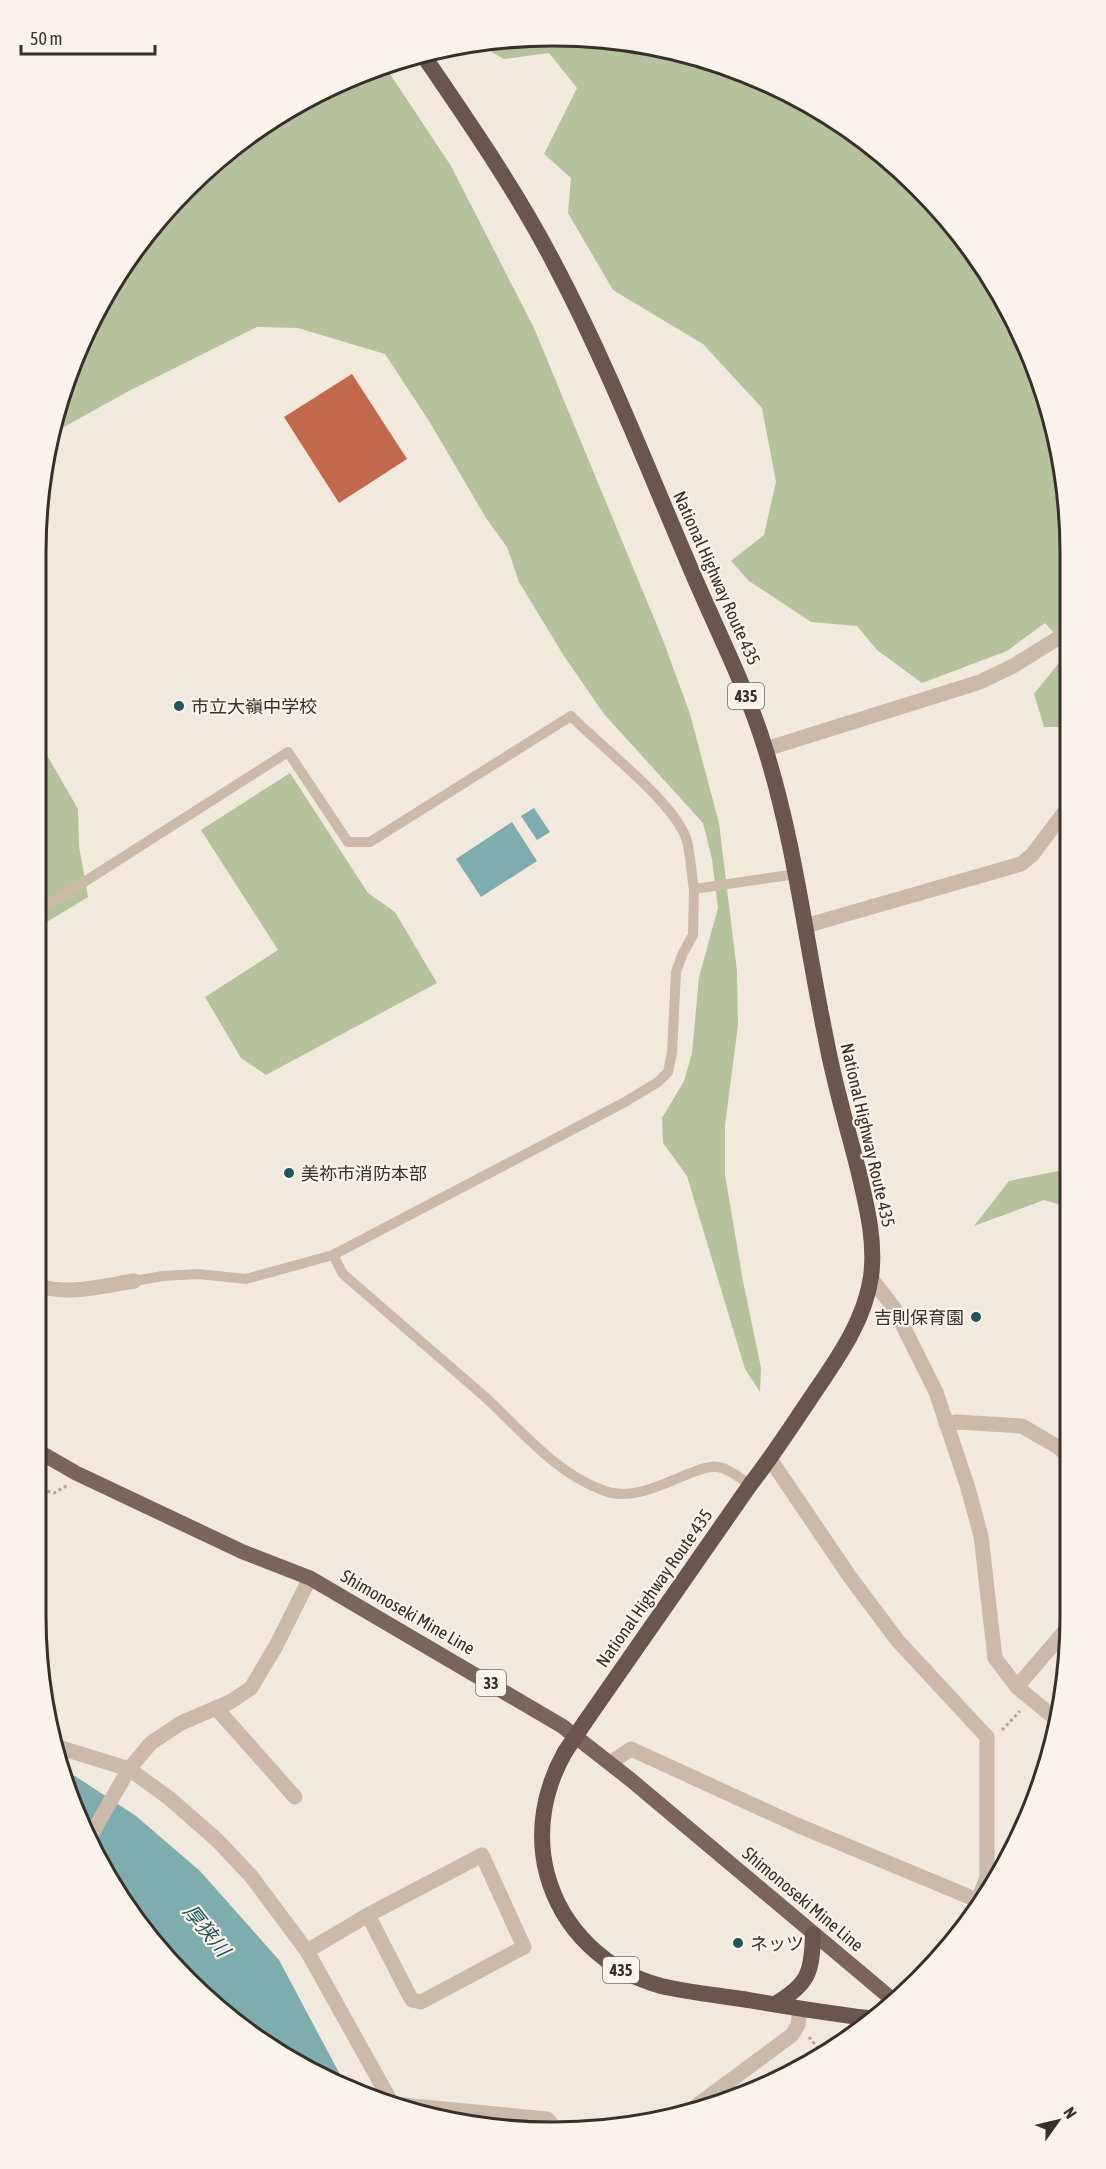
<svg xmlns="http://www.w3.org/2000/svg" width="1106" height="2169" viewBox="0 0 1106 2169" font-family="'Asap Condensed','Noto Sans JP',sans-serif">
  <rect width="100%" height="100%" fill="#f2e9de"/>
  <!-- green -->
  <g fill="#b6c19e">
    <polygon points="586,37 686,54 781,89 868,143 963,239 1031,355 1066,485 1066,646 1045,623 1007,651 922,683 877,650 857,626 811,622 749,581 731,561 764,535 776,482 762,408 703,344 613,290 568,213 571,178 544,154 577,88 549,53 504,59 476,43 485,40"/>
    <polygon points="384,65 451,166 534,328 663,640 690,714 719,823 737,971 738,1025 725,1125 725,1175 743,1281 761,1368 760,1392 745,1369 687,1176 663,1143 662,1118 684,1081 692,1053 699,977 718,908 712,859 703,823 604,714 564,656 519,582 507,547 486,518 429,421 385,354 298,328 257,327 129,391 51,434 54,420 89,325 143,239 212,165 294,105"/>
    <polygon points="1066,654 1066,727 1044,727 1034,694"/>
    <polygon points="37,738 78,809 79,846 88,897 37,928"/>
    <polygon points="290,773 368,893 395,912 437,983 266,1075 241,1058 205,997 278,950 201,830"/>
    <polygon points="1063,1170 1068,1171 1068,1207 1044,1200 974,1226 1009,1181"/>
  </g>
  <!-- water -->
  <g fill="#7eadaf">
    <polygon points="534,808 550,832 537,840 521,816"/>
    <polygon points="512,822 537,861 481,897 456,859"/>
    <polygon points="62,1774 75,1776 136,1816 200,1871 279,1960 344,2082 294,2064 214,2006 207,1994 155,1930 130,1906 64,1783"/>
  </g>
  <!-- building -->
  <polygon fill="#c4684b" points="352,374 407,459 339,503 284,417"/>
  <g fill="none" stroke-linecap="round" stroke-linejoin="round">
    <!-- path -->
    <g stroke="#b6a394" stroke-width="3" stroke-dasharray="3 3" stroke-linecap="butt">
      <polyline points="36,1488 54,1493 68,1485"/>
      <polyline points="1002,1730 1020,1711"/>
      <polyline points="809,2037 821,2052"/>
    </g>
    <!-- service -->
    <g stroke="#cbb9aa" stroke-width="10">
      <path d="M37,912L288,752L348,842H370L571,716C600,746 673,801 686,838C691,853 691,873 694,889"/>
      <path d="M333,1255L343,1274C390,1315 437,1355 484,1396C521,1430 556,1474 605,1491C631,1501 663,1484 688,1474C696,1471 709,1465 718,1467C730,1469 740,1478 750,1485"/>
      <polyline points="134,1281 163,1276 198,1274 246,1279 333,1255 625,1102 658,1082 668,1072 672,1053 676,972 683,953 693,935 694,889 796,874"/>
    </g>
    <!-- minor -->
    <g stroke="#cbb9aa" stroke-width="15">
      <polyline points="805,926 1021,864 1032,855 1066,810"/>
      <path d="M36,1285C67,1296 102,1286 134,1281"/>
      <polyline points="946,1424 957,1422 1022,1426 1058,1447 1068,1456"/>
      <polyline points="770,1459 850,1577 898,1641 987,1737"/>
      <polyline points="995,1658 1017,1687 1057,1720"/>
      <polyline points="1017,1687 1069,1626"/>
      <polyline points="216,1708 295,1797"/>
      <polyline points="58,1747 129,1769 169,1798 218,1841 251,1876 307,1951 390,2100"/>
      <polyline points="610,1763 631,1749 797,1825 977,1900"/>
      <polyline points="91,1835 129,1769 151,1743 181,1723 230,1702 251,1688 276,1646 310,1578"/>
      <polyline points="307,1951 368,1915 482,1855 524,1947 421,2002 412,2000 406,1989 368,1915"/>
      <polyline points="403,2105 547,2119 553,2126"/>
      <polyline points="696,2106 792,2035 798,2025 800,2009"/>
    </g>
    <!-- tertiary -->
    <g stroke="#cbb9aa" stroke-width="15">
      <polyline points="766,749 980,682 1015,665 1066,633"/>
      <polyline points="871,1278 894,1308 936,1392 968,1488 981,1536 995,1658"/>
      <polyline points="979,1898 987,1877 987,1737"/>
    </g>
    <!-- primary -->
    <polyline stroke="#7a655b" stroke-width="15" points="36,1450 76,1473 243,1552 310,1578 562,1726 631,1780 893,2000"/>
    <!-- trunk -->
    <g stroke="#6a564e" stroke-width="16">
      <path d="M423,55C470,124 518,193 556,267C606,362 645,462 687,560C713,623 745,683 765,748C795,843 806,943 826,1039C834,1083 847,1126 858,1169C866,1204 876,1240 871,1277C864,1324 834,1363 808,1402C789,1430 771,1458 750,1485L585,1722"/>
      <path d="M565,1752C544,1789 536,1832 547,1874C562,1930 606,1971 661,1986C687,1992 715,1995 742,1999C784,2006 825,2013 868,2018"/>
      <path d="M775,2004C809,1984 812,1972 813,1934"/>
    </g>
    <!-- trunk-bridge -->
    <polyline stroke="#6a564e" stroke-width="16" points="565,1752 585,1722"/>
  </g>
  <!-- markers -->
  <g fill="#205659" stroke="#faf3eb" stroke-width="2">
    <circle cx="179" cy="706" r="6"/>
    <circle cx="289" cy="1173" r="6"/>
    <circle cx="976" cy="1317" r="6"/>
    <circle cx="738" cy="1943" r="6"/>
  </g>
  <g text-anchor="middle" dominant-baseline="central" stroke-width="4.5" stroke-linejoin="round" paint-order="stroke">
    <!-- shield labels -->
    <g fill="#faf3eb" stroke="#726964" stroke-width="1.5">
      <rect x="728" y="683" width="36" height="26" rx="4.5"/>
      <rect x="476" y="1670" width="30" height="26" rx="4.5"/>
      <rect x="603" y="1957" width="36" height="26" rx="4.5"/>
    </g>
    <g font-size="16" font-weight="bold" fill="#382e2a">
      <text x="746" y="696">435</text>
      <text x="491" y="1683">33</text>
      <text x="621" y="1970">435</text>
    </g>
    <!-- street labels -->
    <g font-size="18" fill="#382e2a" stroke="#faf3eb">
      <text transform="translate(717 578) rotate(66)">National Highway Route 435</text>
      <text transform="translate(868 1135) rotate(77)">National Highway Route 435</text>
      <text transform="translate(654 1588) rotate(-55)">National Highway Route 435</text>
      <text transform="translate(408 1612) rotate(30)">Shimonoseki Mine Line</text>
      <text transform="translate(803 1899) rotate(40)">Shimonoseki Mine Line</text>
    </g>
    <!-- poi labels -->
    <g font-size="18" fill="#382e2a" stroke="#faf3eb" text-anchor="start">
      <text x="191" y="706">市立大嶺中学校</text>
      <text x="301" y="1173">美祢市消防本部</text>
      <text x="964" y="1317" text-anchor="end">吉則保育園</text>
      <text x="750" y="1943">ネッツ</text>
    </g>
    <!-- water labels -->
    <g font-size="20" font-style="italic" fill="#205659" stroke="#faf3eb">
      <text transform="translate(207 1930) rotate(51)">厚狭川</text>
    </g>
  </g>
  <!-- crop -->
  <path d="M0 0H1106V2169H0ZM552 46H554A506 506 0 0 1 1060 552V1616A506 506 0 0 1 554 2122H552A506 506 0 0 1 46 1616V552A506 506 0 0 1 552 46Z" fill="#faf3eb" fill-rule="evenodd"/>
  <path fill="none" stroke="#382e2a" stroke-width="3" d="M552 46H554A506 506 0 0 1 1060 552V1616A506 506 0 0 1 554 2122H552A506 506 0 0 1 46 1616V552A506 506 0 0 1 552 46Z"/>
  <!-- north arrow -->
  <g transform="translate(1058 2121) rotate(56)" stroke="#faf3eb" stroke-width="4.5" paint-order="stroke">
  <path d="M0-4.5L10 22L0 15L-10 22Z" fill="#382e2a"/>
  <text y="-9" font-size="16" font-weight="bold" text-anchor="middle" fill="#382e2a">N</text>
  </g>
  <!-- scale -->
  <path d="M21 45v9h134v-9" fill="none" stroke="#382e2a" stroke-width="3"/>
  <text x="30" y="45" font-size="18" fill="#382e2a" stroke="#faf3eb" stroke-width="4.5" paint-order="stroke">50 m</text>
</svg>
